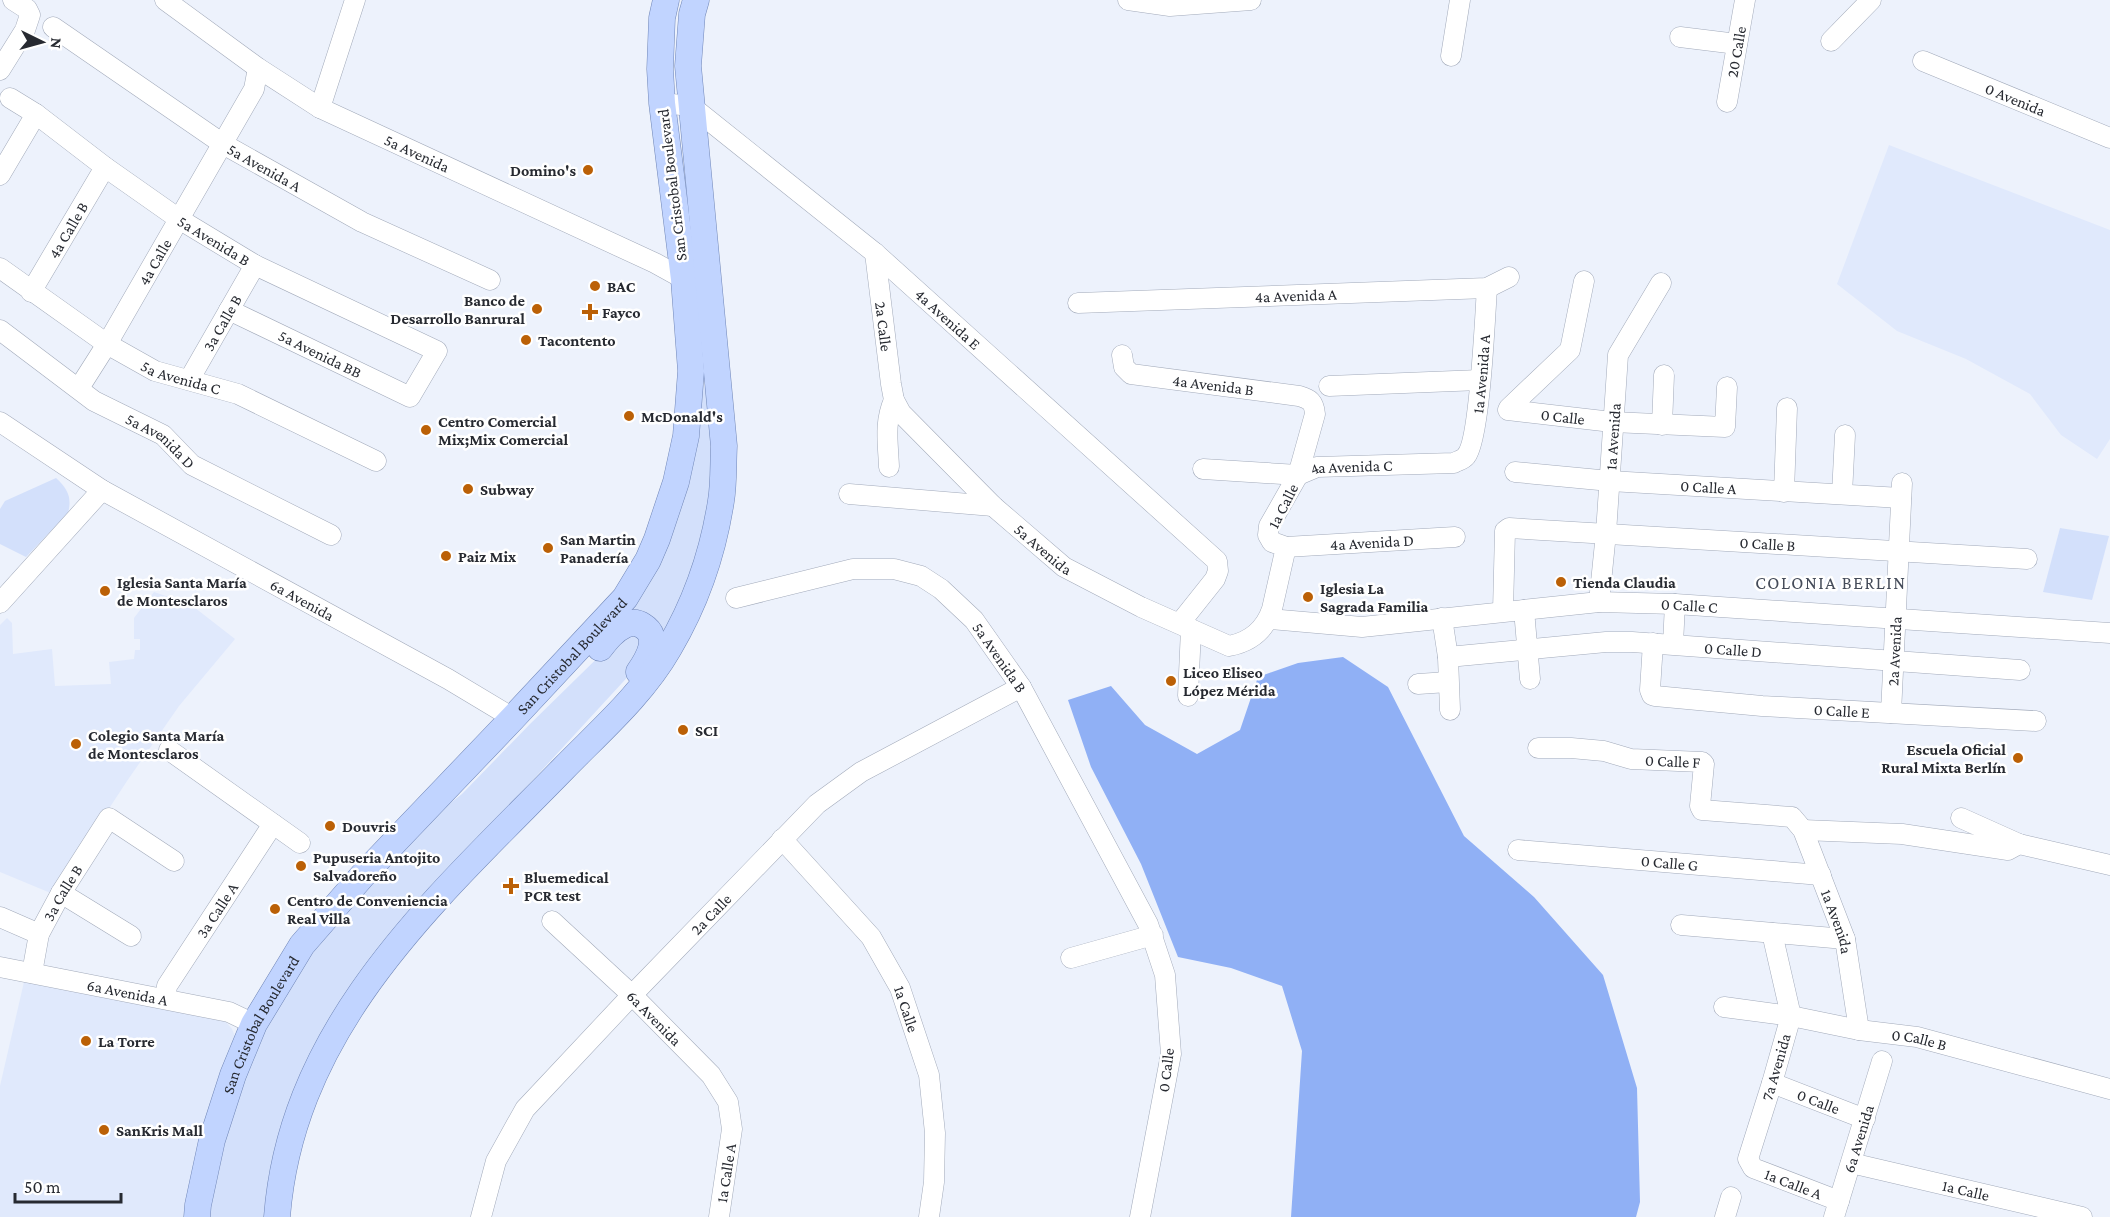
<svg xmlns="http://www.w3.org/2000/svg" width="2110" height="1217" viewBox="0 0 2110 1217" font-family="'Crimson Pro',serif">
  <rect width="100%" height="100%" fill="#edf2fc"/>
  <!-- built -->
  <g fill="#e0e9fc">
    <polygon points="1889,145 2110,230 2110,439 2097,459 2061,435 2030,394 1966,359 1897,331 1837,284"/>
    <polygon points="154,592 190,604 235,639 179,706 127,781 53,894 0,872 0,625 7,618 12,623 13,654 52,649 55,686 111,684 109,662 134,659 135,650 140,650 140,639 134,639 134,618"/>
    <polygon points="24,982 209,1015 223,1019 232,1029 236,1039 193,1217 0,1217 0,1086"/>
  </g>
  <!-- green -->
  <g fill="#d3e0fb">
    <polygon points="701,380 710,398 713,422 709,502 701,555 660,650 629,612"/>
    <path d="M56,478C68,489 72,498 68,513L26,557L0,544V509L5,501Z"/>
    <polygon points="2060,528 2109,536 2092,600 2043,592"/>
    <polygon points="627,629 643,635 634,670 519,795 360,982 268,1217 204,1217 204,1203 260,1025 304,954 408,836 462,794 530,724"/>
  </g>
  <!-- forest -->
  <polygon fill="#90b0f5" points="1343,657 1388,687 1464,836 1534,897 1603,975 1637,1088 1640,1202 1636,1217 1291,1217 1302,1051 1282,986 1231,968 1178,957 1141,864 1091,767 1068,700 1111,686 1145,725 1197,754 1240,730 1258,677 1298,663"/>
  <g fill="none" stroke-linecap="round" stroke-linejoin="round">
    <!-- minor casing -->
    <g stroke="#a2aaba" stroke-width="21">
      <g id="minor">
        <path id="s1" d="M165,0L258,68L320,108L655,263L684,279"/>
        <polyline points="1128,0 1170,6 1251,0"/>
        <path id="s2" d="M53,27L223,144L362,222L490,280"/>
        <polyline points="1680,37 1737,44"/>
        <polyline points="1831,41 1871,0"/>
        <polyline points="1451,56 1460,0"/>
        <path id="s3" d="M1923,61L2110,138"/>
        <polyline points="0,70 25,30 30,15 27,9 13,0"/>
        <path id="s4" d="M10,98L36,114L105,167L179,219L255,265L437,351L410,397L229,310"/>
        <path id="s5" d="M1727,102L1745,0"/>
        <path id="s6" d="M662,103L691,106L875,253L1217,561L1218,571L1215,579L1180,623"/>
        <polyline points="320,108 355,0"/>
        <polyline points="0,175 36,114"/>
        <path id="s7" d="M875,253L891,384L894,400L901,413L993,506L1064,567L1141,607L1229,646C1250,642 1265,630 1272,609L1286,547L1272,542L1268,535L1269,526L1298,475L1315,414C1314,402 1310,399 1299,396L1131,374L1124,367L1122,355"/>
        <path id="s8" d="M0,268L107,344L155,371L238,394L376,461"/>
        <path id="s9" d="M1584,281L1570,350L1509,408L1508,410L1612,422L1725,427L1727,387"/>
        <path id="s10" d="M31,292L105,167"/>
        <path id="s11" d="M1078,303L1487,288L1509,277"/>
        <path id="s12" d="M0,330L94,401L163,435L192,465L331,535"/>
        <path id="s13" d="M189,380L255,265"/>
        <polyline points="1329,386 1480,380"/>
        <path id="s14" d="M79,388L107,344L254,89L258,68"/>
        <path id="s15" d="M0,422L102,490L448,679L513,718"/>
        <polyline points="1662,425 1664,375"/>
        <path d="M889,467C888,442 884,423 894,400"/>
        <path id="s16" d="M1203,469L1298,475L1317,467L1454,463C1457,461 1463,460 1466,456C1480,440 1485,316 1487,288"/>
        <path id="s17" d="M1515,472L1610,481L1901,498"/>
        <polyline points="1784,492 1787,408"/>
        <polyline points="849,494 993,506"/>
        <polyline points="1842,494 1845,435"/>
        <path id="s18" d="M1286,547L1455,537"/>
        <path id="s19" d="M736,598L853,569H894L921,576L941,589L974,620L1021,687L1148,924L1165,975L1171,1054L1140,1217"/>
        <path id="s20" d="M1599,602L1606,533L1618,355L1661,283"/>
        <polyline points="0,603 102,490"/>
        <polyline points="1524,610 1530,679"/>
        <path id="s21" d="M1503,611L1505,531L1509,528L2027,559"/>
        <polyline points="1442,618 1448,657 1450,710"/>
        <path id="s22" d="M1269,619L1362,627L1599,602L1675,604L2110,633"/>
        <path id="s23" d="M1653,643L1650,690L1652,695L1655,696L1762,706L2036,721"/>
        <polyline points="1673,644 1675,604"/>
        <path id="s24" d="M1448,657L1606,642H1632L2020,670"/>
        <polyline points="1418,684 1448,682"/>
        <polyline points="1188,696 1191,629"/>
        <path id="s25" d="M1891,713L1902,483"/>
        <path id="s26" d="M1538,748H1571L1604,751L1631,759L1702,762L1704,764L1700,806L1702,810L1792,817L1803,830L1845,939L1859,1030"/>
        <polyline points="169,750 300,843"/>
        <polyline points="1961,818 2019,844"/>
        <polyline points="1803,830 1902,834 2008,850 2019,844 2110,865"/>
        <path id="s27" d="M782,839L871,937L900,988L929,1075L935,1133L934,1182L929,1217"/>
        <path id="s28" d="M1518,850L1821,875"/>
        <polyline points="61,893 131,936"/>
        <polyline points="0,917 39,934"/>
        <path id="s29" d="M552,921L632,995L711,1075L728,1102L732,1129L719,1217"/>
        <polyline points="1681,925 1845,939"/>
        <path id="s30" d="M1772,933L1791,1016L1772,1083L1748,1159L1753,1168L1839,1201"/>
        <polyline points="1071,958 1153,935"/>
        <path id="s31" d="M0,967L229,1012L254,1024"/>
        <path id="s32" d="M32,973L39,934L61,893L109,818L174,861"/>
        <path id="s33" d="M165,999L167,986L273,824"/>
        <path id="s34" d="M1724,1007L1791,1016L1859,1030L1917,1037L2110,1089"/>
        <path id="s35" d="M1772,1083L1865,1119"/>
        <path id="s36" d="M1851,1163L2082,1217"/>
        <path id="s37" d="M481,1217L496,1161L525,1109L632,995L817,804L861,772L1021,687"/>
        <polyline points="1725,1217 1731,1197"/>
        <path id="s38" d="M1834,1217L1882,1061"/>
      </g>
    </g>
    <!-- major casing -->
    <g stroke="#7086b7" stroke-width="27">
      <g id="major">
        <path d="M600,648C607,639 614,630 625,625C631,622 637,622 643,626C661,637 648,659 639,672"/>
        <path id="s39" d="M197,1217L198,1205L212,1140L233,1075L254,1024L302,945L363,875L513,718L625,598L648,560L657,539L676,482L686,436L691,371L684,279L662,103L660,69L662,18L666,0"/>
        <path d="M277,1217C292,1024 436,899 563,769C600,731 642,695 669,648C695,604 713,553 721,501C724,484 723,464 724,446L688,66L692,14L696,0"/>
      </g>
    </g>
    <!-- minor -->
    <use href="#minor" stroke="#fff" stroke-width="20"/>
    <!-- major -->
    <use href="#major" stroke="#c1d4ff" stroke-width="26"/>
  </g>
  <!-- markers -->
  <g fill="#bb6006" stroke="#fff" stroke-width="2">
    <circle cx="588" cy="170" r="6"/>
    <circle cx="595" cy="286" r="6"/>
    <circle cx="537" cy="309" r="6"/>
    <path d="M587 303h6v6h6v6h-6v6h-6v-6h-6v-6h6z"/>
    <circle cx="526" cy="340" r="6"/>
    <circle cx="629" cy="416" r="6"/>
    <circle cx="426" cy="430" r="6"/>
    <circle cx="468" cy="489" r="6"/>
    <circle cx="548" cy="548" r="6"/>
    <circle cx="446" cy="556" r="6"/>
    <circle cx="1561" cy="582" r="6"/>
    <circle cx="105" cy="591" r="6"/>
    <circle cx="1308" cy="597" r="6"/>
    <circle cx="1171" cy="681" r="6"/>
    <circle cx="683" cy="730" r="6"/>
    <circle cx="76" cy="744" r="6"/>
    <circle cx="2018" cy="758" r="6"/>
    <circle cx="330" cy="826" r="6"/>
    <circle cx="301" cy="866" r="6"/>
    <path d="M508 877h6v6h6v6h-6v6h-6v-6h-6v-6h6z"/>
    <circle cx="275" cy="909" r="6"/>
    <circle cx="86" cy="1041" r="6"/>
    <circle cx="104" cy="1130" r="6"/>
  </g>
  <g text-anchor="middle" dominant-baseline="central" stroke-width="5" stroke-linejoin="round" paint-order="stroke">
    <!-- street labels -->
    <g font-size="16" fill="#272a31" stroke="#fff">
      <text stroke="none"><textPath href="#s5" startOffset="51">20 Calle</textPath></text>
      <text stroke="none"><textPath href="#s3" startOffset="100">0 Avenida</textPath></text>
      <text stroke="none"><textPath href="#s1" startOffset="296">5a Avenida</textPath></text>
      <text stroke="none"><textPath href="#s2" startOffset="254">5a Avenida A</textPath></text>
      <text transform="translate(672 185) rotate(-97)">San Cristobal Boulevard</text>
      <text stroke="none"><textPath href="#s10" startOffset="72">4a Calle B</textPath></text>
      <text stroke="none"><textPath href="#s4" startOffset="249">5a Avenida B</textPath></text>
      <text stroke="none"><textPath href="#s14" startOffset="147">4a Calle</textPath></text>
      <text stroke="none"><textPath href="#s11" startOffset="218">4a Avenida A</textPath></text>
      <text stroke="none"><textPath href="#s6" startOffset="363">4a Avenida E</textPath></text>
      <text stroke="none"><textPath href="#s13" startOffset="66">3a Calle B</textPath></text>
      <text stroke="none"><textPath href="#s7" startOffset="74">2a Calle</textPath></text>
      <text transform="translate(320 354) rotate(26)">5a Avenida BB</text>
      <text stroke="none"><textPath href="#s16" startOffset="351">1a Avenida A</textPath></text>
      <text stroke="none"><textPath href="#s8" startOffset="213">5a Avenida C</textPath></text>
      <text transform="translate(1213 385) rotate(7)">4a Avenida B</text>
      <text stroke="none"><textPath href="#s9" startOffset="212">0 Calle</textPath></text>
      <text stroke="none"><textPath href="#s20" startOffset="166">1a Avenida</textPath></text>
      <text stroke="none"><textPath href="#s12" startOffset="196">5a Avenida D</textPath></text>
      <text stroke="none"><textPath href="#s16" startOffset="150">4a Avenida C</textPath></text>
      <text stroke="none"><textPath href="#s17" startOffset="194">0 Calle A</textPath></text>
      <text transform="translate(1283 506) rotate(-63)">1a Calle</text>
      <text stroke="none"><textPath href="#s18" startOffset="86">4a Avenida D</textPath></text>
      <text stroke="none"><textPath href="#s21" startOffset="344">0 Calle B</textPath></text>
      <text stroke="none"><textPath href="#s7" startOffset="360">5a Avenida</textPath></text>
      <text stroke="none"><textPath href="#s15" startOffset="351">6a Avenida</textPath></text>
      <text stroke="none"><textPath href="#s22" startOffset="422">0 Calle C</textPath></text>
      <text stroke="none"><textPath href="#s24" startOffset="286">0 Calle D</textPath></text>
      <text stroke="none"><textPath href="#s25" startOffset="62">2a Avenida</textPath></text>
      <text stroke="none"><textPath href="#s39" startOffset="690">San Cristobal Boulevard</textPath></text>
      <text stroke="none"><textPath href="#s19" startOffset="304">5a Avenida B</textPath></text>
      <text stroke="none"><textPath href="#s23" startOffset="243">0 Calle E</textPath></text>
      <text stroke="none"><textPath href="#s26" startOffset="136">0 Calle F</textPath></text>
      <text stroke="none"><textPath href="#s28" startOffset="152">0 Calle G</textPath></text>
      <text stroke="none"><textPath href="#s32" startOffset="87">3a Calle B</textPath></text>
      <text stroke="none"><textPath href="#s33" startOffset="104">3a Calle A</textPath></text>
      <text stroke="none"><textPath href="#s37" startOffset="387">2a Calle</textPath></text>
      <text stroke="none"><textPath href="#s26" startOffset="420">1a Avenida</textPath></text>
      <text stroke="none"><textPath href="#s31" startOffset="130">6a Avenida A</textPath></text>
      <text stroke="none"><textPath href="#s27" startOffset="213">1a Calle</textPath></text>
      <text stroke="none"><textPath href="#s29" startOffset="141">6a Avenida</textPath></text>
      <text stroke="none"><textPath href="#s39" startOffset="204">San Cristobal Boulevard</textPath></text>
      <text stroke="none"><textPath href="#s34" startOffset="198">0 Calle B</textPath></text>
      <text transform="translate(1776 1067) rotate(-74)">7a Avenida</text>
      <text transform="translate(1166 1070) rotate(-83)">0 Calle</text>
      <text stroke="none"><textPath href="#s35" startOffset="50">0 Calle</textPath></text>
      <text stroke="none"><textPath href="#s38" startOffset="82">6a Avenida</textPath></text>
      <text transform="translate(726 1173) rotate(-81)">1a Calle A</text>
      <text stroke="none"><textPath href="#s30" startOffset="288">1a Calle A</textPath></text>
      <text stroke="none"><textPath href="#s36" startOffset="118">1a Calle</textPath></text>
    </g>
    <!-- poi labels -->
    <g font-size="16" font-weight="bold" fill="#272a31" stroke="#fff" text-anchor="start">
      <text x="576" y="170" text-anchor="end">Domino's</text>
      <text x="607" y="286">BAC</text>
      <text x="525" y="300" text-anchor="end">Banco de<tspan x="525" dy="18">Desarrollo Banrural</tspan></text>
      <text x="602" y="312">Fayco</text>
      <text x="538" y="340">Tacontento</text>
      <text x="641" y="416">McDonald's</text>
      <text x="438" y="421">Centro Comercial<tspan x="438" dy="18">Mix;Mix Comercial</tspan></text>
      <text x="480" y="489">Subway</text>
      <text x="560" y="539">San Martin<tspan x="560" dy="18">Panadería</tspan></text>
      <text x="458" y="556">Paiz Mix</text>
      <text x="117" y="582">Iglesia Santa María<tspan x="117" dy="18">de Montesclaros</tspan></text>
      <text x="1573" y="582">Tienda Claudia</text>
      <text x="1320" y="588">Iglesia La<tspan x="1320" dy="18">Sagrada Familia</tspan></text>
      <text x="1183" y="672">Liceo Eliseo<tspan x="1183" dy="18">López Mérida</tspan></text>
      <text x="695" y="730">SCI</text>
      <text x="88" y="735">Colegio Santa María<tspan x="88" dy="18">de Montesclaros</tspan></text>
      <text x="2006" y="749" text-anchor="end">Escuela Oficial<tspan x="2006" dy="18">Rural Mixta Berlín</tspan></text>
      <text x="342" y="826">Douvris</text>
      <text x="313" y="857">Pupuseria Antojito<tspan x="313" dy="18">Salvadoreño</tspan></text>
      <text x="524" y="877">Bluemedical<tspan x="524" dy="18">PCR test</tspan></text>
      <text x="287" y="900">Centro de Conveniencia<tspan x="287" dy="18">Real Villa</tspan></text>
      <text x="98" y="1041">La Torre</text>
      <text x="116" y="1130">SanKris Mall</text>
    </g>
    <!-- neighbourhood labels -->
    <g font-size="18" letter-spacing="1.5" fill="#454c5a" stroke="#fff">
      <text x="1831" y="583">COLONIA BERLIN</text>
    </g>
  </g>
  <!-- north arrow -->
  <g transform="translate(42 42) rotate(95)" stroke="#ffffff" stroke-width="4.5" paint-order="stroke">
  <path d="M0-4.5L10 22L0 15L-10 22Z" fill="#272a31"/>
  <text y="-9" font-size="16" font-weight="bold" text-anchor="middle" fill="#272a31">N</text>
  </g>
  <!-- scale -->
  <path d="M15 1193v9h106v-9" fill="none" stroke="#272a31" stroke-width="3"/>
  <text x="24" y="1193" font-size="18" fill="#272a31" stroke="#ffffff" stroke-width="4.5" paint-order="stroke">50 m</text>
</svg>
